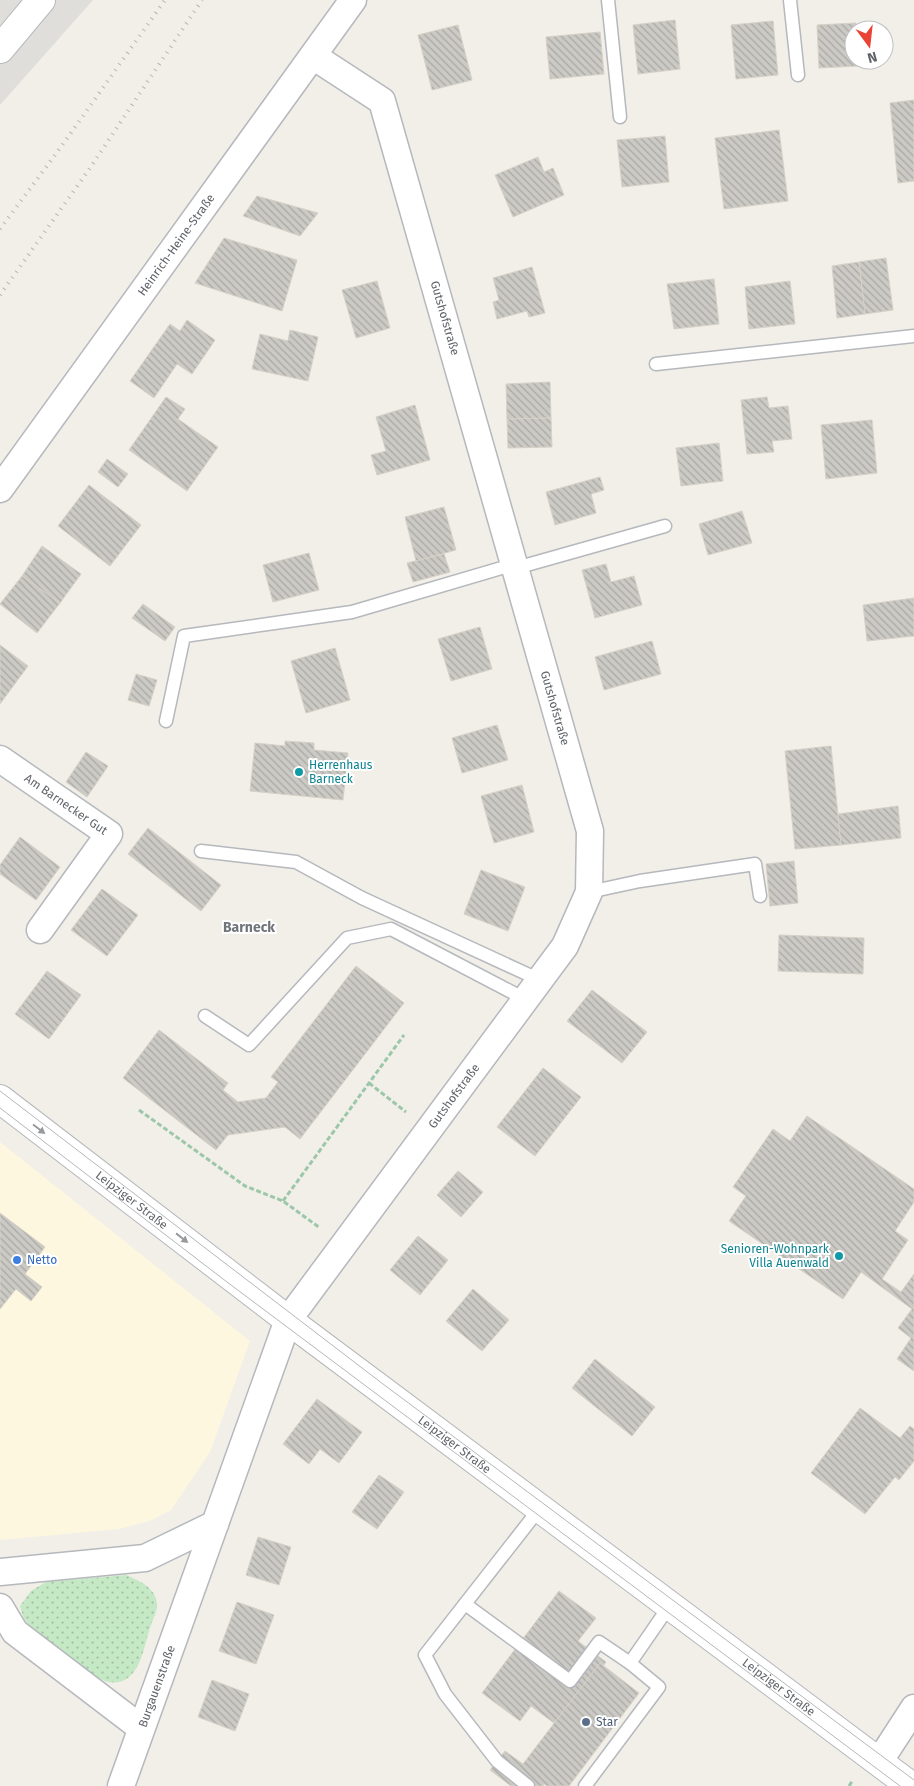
<svg xmlns="http://www.w3.org/2000/svg" width="914" height="1786" viewBox="0 0 914 1786" font-family="'Fira Sans',sans-serif">
  <defs>
    <pattern id="grass-dots" width="8" height="8" patternUnits="userSpaceOnUse" patternTransform="scale(1.25)"><rect width="8" height="8" fill="#c5e8c5"/><path d="M2 2h.1M6 6h.1" fill="none" stroke="#a3c0a4" stroke-width="1.8" stroke-linecap="round"/></pattern>
    <pattern id="building-back-hatch" width="6" height="6" patternUnits="userSpaceOnUse" patternTransform="scale(1.25)"><rect width="6" height="6" fill="#cccac5"/><path d="M-1 5l2 2M0 0l6 6M5-1l2 2" fill="none" stroke="#a9a8a4"/></pattern>
  </defs>
  <rect width="100%" height="100%" fill="#f1efe8"/>
  <!-- commercial -->
  <polygon fill="#fef7e0" points="0,1142 250,1341 210,1452 171,1510 150,1521 119,1529 0,1540"/>
  <!-- industrial -->
  <polygon fill="#e0deda" points="0,0 93,0 0,105"/>
  <!-- grass -->
  <path fill="url(#grass-dots)" d="M126,1575C138,1580 157,1588 157,1605C157,1613 151,1623 149,1631C143,1651 138,1687 109,1682C93,1680 46,1639 31,1627L24,1619L20,1606L31,1591L46,1582Z"/>
  <!-- building -->
  <g fill="url(#building-back-hatch)" stroke="#d6d1c6">
    <polygon points="675,20 680,69 638,74 633,25"/>
    <polygon points="773,21 778,75 736,79 731,25"/>
    <polygon points="856,23 854,60 858,60 858,66 819,68 817,25"/>
    <polygon points="458,25 472,80 432,90 418,35"/>
    <polygon points="600,32 604,74 550,79 546,37"/>
    <polygon points="914,100 914,181 898,183 890,103"/>
    <polygon points="779,130 788,201 724,209 715,138"/>
    <polygon points="665,136 669,182 622,187 617,140"/>
    <polygon points="538,157 544,172 553,168 564,195 513,217 495,175"/>
    <polygon points="257,196 318,213 300,236 243,216"/>
    <polygon points="224,238 297,260 282,311 195,283"/>
    <polygon points="886,258 893,310 865,314 859,262"/>
    <polygon points="859,262 865,314 837,318 832,266"/>
    <polygon points="532,267 545,313 529,317 527,311 497,319 493,302 499,300 493,278"/>
    <polygon points="714,279 719,324 674,329 667,284"/>
    <polygon points="377,281 390,328 356,338 342,290"/>
    <polygon points="790,281 795,324 749,329 745,287"/>
    <polygon points="187,320 215,340 192,374 177,364 154,398 130,381 170,324 180,331"/>
    <polygon points="290,330 318,337 308,381 252,369 260,334 288,341"/>
    <polygon points="550,382 551,418 507,419 506,384"/>
    <polygon points="166,397 185,409 178,419 218,447 187,491 129,450"/>
    <polygon points="767,397 769,408 788,406 792,439 772,441 774,452 747,454 741,400"/>
    <polygon points="415,405 430,460 377,475 371,455 386,451 376,417"/>
    <polygon points="551,418 552,447 508,448 507,419"/>
    <polygon points="872,420 877,473 826,479 821,425"/>
    <polygon points="719,443 723,481 681,486 676,448"/>
    <polygon points="107,459 128,474 118,487 98,472"/>
    <polygon points="600,477 604,490 591,494 596,513 555,525 546,492"/>
    <polygon points="89,485 141,525 110,566 58,526"/>
    <polygon points="444,507 456,550 416,561 405,517"/>
    <polygon points="742,511 752,543 708,555 699,524"/>
    <polygon points="42,546 81,574 60,603 22,576"/>
    <polygon points="309,553 319,590 273,602 263,565"/>
    <polygon points="444,554 450,572 413,582 407,563"/>
    <polygon points="606,564 611,582 634,576 642,605 595,618 582,570"/>
    <polygon points="22,576 60,603 37,633 0,604"/>
    <polygon points="914,598 914,636 867,641 863,605"/>
    <polygon points="143,604 175,627 165,641 132,618"/>
    <polygon points="480,627 492,669 451,681 438,639"/>
    <polygon points="652,641 661,674 604,690 595,657"/>
    <polygon points="0,645 28,666 0,704"/>
    <polygon points="335,648 350,700 306,713 291,661"/>
    <polygon points="136,674 157,680 149,706 128,700"/>
    <polygon points="497,725 508,760 462,773 452,738"/>
    <polygon points="285,741 314,743 314,750 348,753 343,800 250,791 255,743 285,746"/>
    <polygon points="831,746 841,845 795,849 785,751"/>
    <polygon points="86,752 108,766 87,797 66,782"/>
    <polygon points="522,785 534,832 494,843 481,796"/>
    <polygon points="898,806 901,838 841,845 838,814"/>
    <polygon points="148,828 221,885 201,911 128,854"/>
    <polygon points="20,837 60,867 36,900 0,874 0,865"/>
    <polygon points="794,861 798,903 770,906 766,864"/>
    <polygon points="481,870 525,887 508,931 464,914"/>
    <polygon points="102,889 138,915 107,956 71,930"/>
    <polygon points="779,935 864,938 863,974 778,971"/>
    <polygon points="356,966 404,1003 300,1139 285,1127 228,1135 216,1150 123,1078 159,1030 228,1083 223,1090 238,1102 266,1098 278,1082 271,1077"/>
    <polygon points="47,971 81,995 49,1039 15,1014"/>
    <polygon points="592,990 647,1032 622,1063 567,1021"/>
    <polygon points="543,1068 581,1097 535,1156 497,1127"/>
    <polygon points="807,1116 914,1189 914,1202 895,1231 908,1240 882,1279 901,1292 914,1274 914,1371 897,1359 911,1338 898,1328 912,1309 861,1272 843,1299 729,1221 746,1196 733,1187 773,1129 790,1141"/>
    <polygon points="458,1171 483,1192 461,1217 437,1195"/>
    <polygon points="0,1213 45,1247 25,1274 42,1287 31,1301 16,1289 0,1309"/>
    <polygon points="418,1236 448,1260 420,1295 390,1270"/>
    <polygon points="473,1289 509,1320 482,1351 446,1321"/>
    <polygon points="595,1359 655,1407 632,1436 572,1388"/>
    <polygon points="317,1399 362,1432 339,1463 320,1449 309,1464 283,1444"/>
    <polygon points="860,1408 900,1438 910,1426 914,1429 914,1461 899,1480 895,1477 865,1514 811,1473"/>
    <polygon points="379,1475 404,1492 377,1529 352,1512"/>
    <polygon points="258,1537 291,1547 279,1585 246,1575"/>
    <polygon points="559,1591 596,1618 578,1641 606,1662 558,1726 531,1706 520,1721 482,1693"/>
    <polygon points="237,1602 274,1615 256,1664 219,1651"/>
    <polygon points="600,1663 639,1693 569,1786 547,1786 544,1784 543,1786 511,1786 490,1770 505,1751 523,1764"/>
    <polygon points="212,1680 249,1694 235,1731 198,1717"/>
  </g>
  <g fill="none" stroke-linecap="round" stroke-linejoin="round">
    <!-- service casing -->
    <g stroke="#b5b8bc" stroke-width="15">
      <g id="service">
        <polyline points="608,0 620,117"/>
        <polyline points="790,0 798,75"/>
        <polyline points="656,364 914,336"/>
        <polyline points="516,568 665,526"/>
        <polyline points="166,721 184,636 352,612 515,564"/>
        <polyline points="201,851 296,862 362,898 540,980"/>
        <polyline points="589,892 640,881 755,864 760,896"/>
        <polyline points="205,1016 249,1045 347,938 391,929 525,999"/>
        <polyline points="465,1604 570,1681 599,1642 630,1663"/>
        <polyline points="528,1786 497,1761 445,1694 425,1655 540,1508"/>
        <polyline points="585,1786 659,1687 630,1663 670,1605"/>
      </g>
    </g>
    <!-- minor casing -->
    <g stroke="#b5b8bc" stroke-width="29">
      <g id="minor">
        <path id="s1" d="M0,489L353,0"/>
        <path id="s2" d="M0,759L109,834L40,930"/>
        <path id="s3" d="M0,1572L145,1558L215,1524L288,1320L565,946L589,892L590,831L382,101L313,56"/>
        <polyline points="0,1607 15,1632 141,1728"/>
        <polyline points="879,1762 914,1708"/>
        <path id="s4" d="M121,1786L215,1524"/>
      </g>
    </g>
    <!-- tertiary casing -->
    <g stroke="#b5b8bc" stroke-width="30">
      <g id="tertiary">
        <path id="s5" d="M0,1099L288,1320L911,1786"/>
      </g>
    </g>
    <!-- secondary casing -->
    <g stroke="#b6babf" stroke-width="30">
      <polyline id="secondary" points="0,49 41,0"/>
    </g>
    <!-- path -->
    <g stroke="#9cc7a9" stroke-width="3" stroke-dasharray="5 2.5" stroke-linecap="butt">
      <polyline points="369,1083 406,1112"/>
      <polyline points="139,1110 245,1186 283,1201 320,1228"/>
      <polyline points="283,1201 404,1035"/>
      <polyline points="849,1786 853,1780"/>
    </g>
    <!-- service -->
    <use href="#service" stroke="#fff" stroke-width="12"/>
    <!-- minor -->
    <use href="#minor" stroke="#fff" stroke-width="26"/>
    <!-- tertiary -->
    <use href="#tertiary" stroke="#fff" stroke-width="28"/>
    <!-- secondary -->
    <use href="#secondary" stroke="#fff" stroke-width="28"/>
    <!-- tram -->
    <g stroke="#b6b7b8" stroke-width="1">
      <polyline points="0,1091 383,1384 914,1780"/>
      <polyline points="0,1108 227,1282 900,1786"/>
    </g>
    <!-- rail -->
    <g stroke="#b6b7b8" stroke-width="4" stroke-dasharray="1 6" stroke-linecap="butt">
      <polyline points="0,229 61,147 165,0"/>
      <polyline points="0,295 90,168 202,0"/>
    </g>
  </g>
  <!-- one-way arrows -->
  <defs><path id="oneway-solid" d="M-6-.8H1V-3.2L6.5 0L1 3.2V.8H-6Z" transform="scale(1.25)"/></defs>
  <g fill="#979a9d">
    <use href="#oneway-solid" transform="translate(39 1129) rotate(37)"/>
    <use href="#oneway-solid" transform="translate(182 1238) rotate(38)"/>
  </g>
  <!-- markers -->
  <g fill="#0f9aa8" stroke="#fff" stroke-width="2">
    <circle cx="299" cy="772" r="5"/>
    <circle cx="839" cy="1256" r="5"/>
  </g>
  <circle fill="#3f7fe0" stroke="#fff" stroke-width="2" cx="17" cy="1260" r="5"/>
  <circle fill="#5c6f8a" stroke="#fff" stroke-width="2" cx="586" cy="1722" r="5"/>
  <g text-anchor="middle" dominant-baseline="central" stroke-width="4" stroke-linejoin="round" paint-order="stroke">
    <!-- street labels -->
    <g font-size="12" fill="#5f6368" stroke="#fff">
      <text stroke="none"><textPath href="#s1" startOffset="301">Heinrich-Heine-Straße</textPath></text>
      <text transform="translate(445 318) rotate(74)">Gutshofstraße</text>
      <text transform="translate(555 708) rotate(74)">Gutshofstraße</text>
      <text stroke="none"><textPath href="#s2" startOffset="80">Am Barnecker Gut</textPath></text>
      <text stroke="none"><textPath href="#s3" startOffset="719">Gutshofstraße</textPath></text>
      <text stroke="none"><textPath href="#s5" startOffset="166">Leipziger Straße</textPath></text>
      <text stroke="none"><textPath href="#s5" startOffset="571">Leipziger Straße</textPath></text>
      <text stroke="none"><textPath href="#s4" startOffset="106">Burgauenstraße</textPath></text>
      <text stroke="none"><textPath href="#s5" startOffset="976">Leipziger Straße</textPath></text>
    </g>
    <!-- culture labels -->
    <g font-size="12" fill="#0d838f" stroke="#fff" text-anchor="start">
      <text x="309" y="765">Herrenhaus<tspan x="309" dy="14">Barneck</tspan></text>
      <text x="829" y="1249" text-anchor="end">Senioren-Wohnpark<tspan x="829" dy="14">Villa Auenwald</tspan></text>
    </g>
    <!-- shop labels -->
    <g font-size="12" fill="#366cbe" stroke="#fff" text-anchor="start">
      <text x="27" y="1260">Netto</text>
    </g>
    <!-- service labels -->
    <g font-size="12" fill="#4e5e75" stroke="#fff" text-anchor="start">
      <text x="596" y="1722">Star</text>
    </g>
    <!-- neighbourhood labels -->
    <g font-size="14" font-weight="bold" fill="#70757a" stroke="#fff">
      <text x="249" y="927">Barneck</text>
    </g>
  </g>
  <!-- north arrow -->
  <g transform="translate(869 45) rotate(165)"><circle r="24" fill="#ffffff" stroke="#bfc1c3"/>
  <path d="M0-4L9 19L0 12L-9 19Z" fill="#ea4335"/>
  <text y="-8" font-size="14" font-weight="bold" text-anchor="middle" fill="#5f6368">N</text>
  </g>
</svg>
